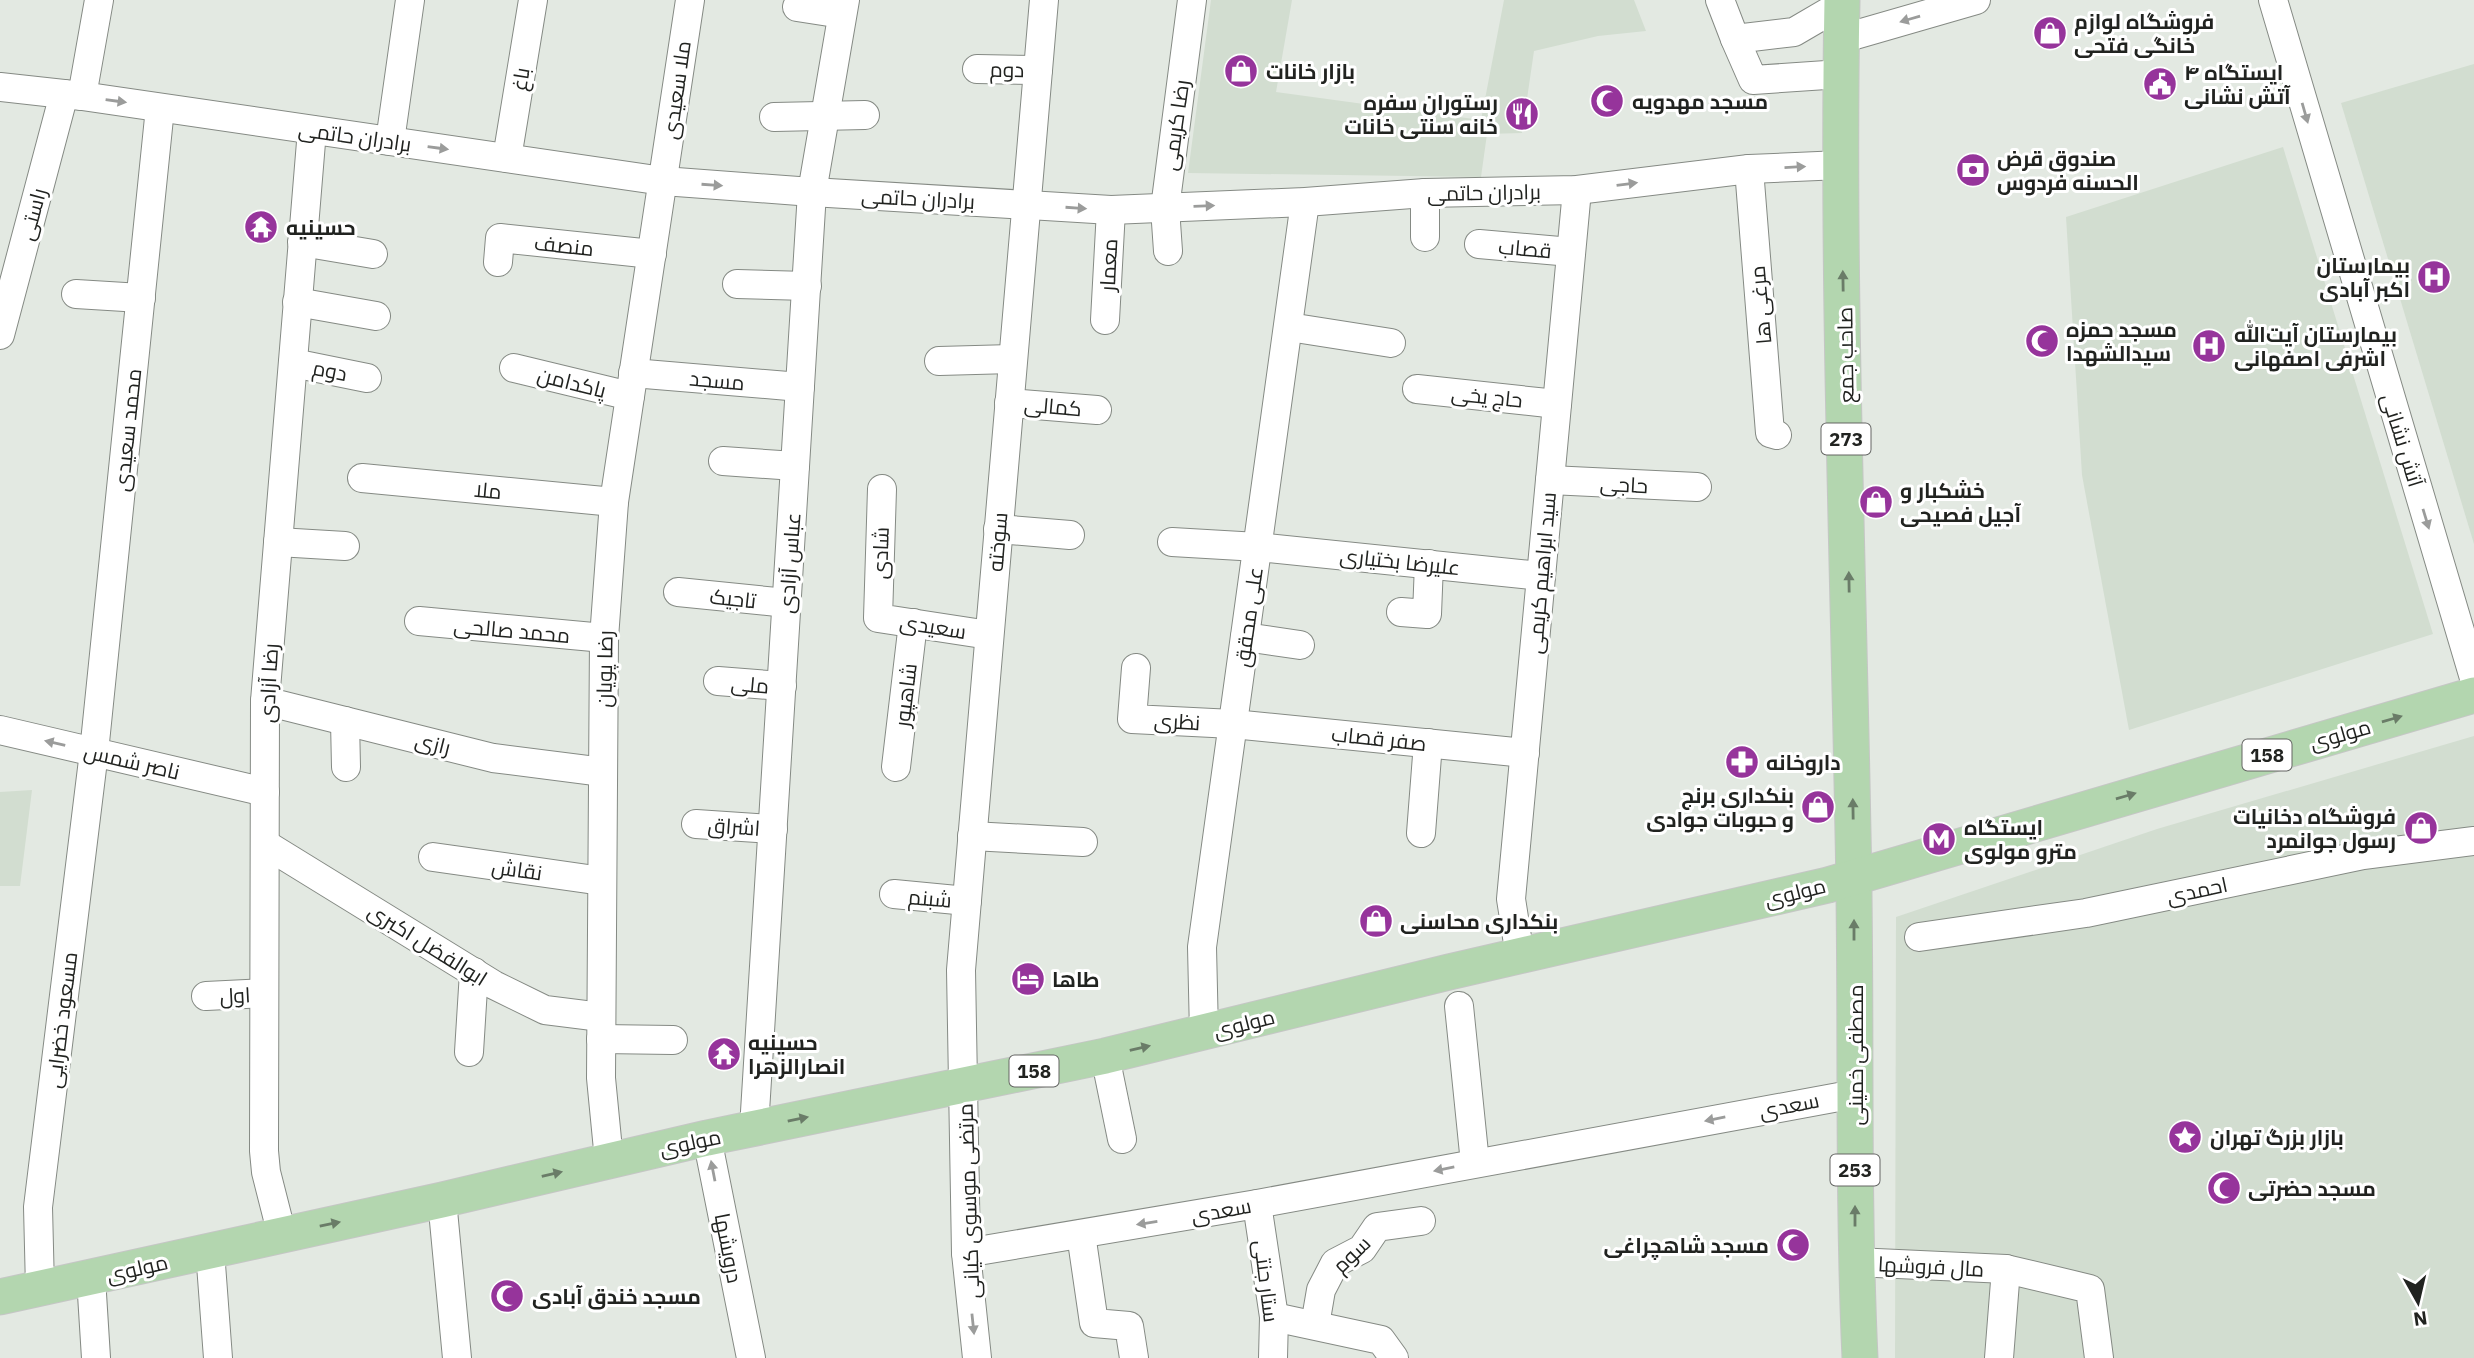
<svg xmlns="http://www.w3.org/2000/svg" width="2474" height="1358" viewBox="0 0 2474 1358" font-family="'IBM Plex Sans',Cairo,sans-serif">
  <rect width="100%" height="100%" fill="#e3e9e2"/>
  <!-- built -->
  <g fill="#d2ddd0">
    <polygon points="1211,0 1292,0 1276,92 1481,120 1504,0 1634,0 1646,31 1598,36 1534,51 1522,133 1487,134 1481,177 1188,173"/>
    <polygon points="2474,64 2474,544 2341,103"/>
    <polygon points="2283,147 2433,634 2129,730 2082,475 2066,217"/>
    <polygon points="2474,736 2474,1358 1895,1358 1896,917 2157,829"/>
    <polygon points="32,790 20,886 0,886 0,792"/>
  </g>
  <g fill="none" stroke-linecap="round" stroke-linejoin="round">
    <!-- minor casing -->
    <g stroke="#858a84" stroke-width="30">
      <g id="minor">
        <polyline points="1720,0 1735,39 1794,32 1842,4"/>
        <polyline points="2273,0 2474,678"/>
        <polyline points="797,7 842,14"/>
        <polyline points="1735,39 1753,80 1841,74"/>
        <polyline points="1841,39 1976,0"/>
        <polyline points="977,69 1038,70"/>
        <polyline points="0,87 82,96 663,181 812,192 1111,210 1305,202 1425,193 1577,190 1749,169 1841,165"/>
        <polyline points="82,96 99,0"/>
        <polyline points="774,117 865,115"/>
        <polyline points="390,141 410,0"/>
        <polyline points="507,158 533,0"/>
        <polyline points="1749,169 1770,433 1777,435"/>
        <polyline points="1425,237 1425,193"/>
        <polyline points="302,242 373,254"/>
        <polyline points="1479,244 1571,252"/>
        <polyline points="1168,251 1165,208 1192,0"/>
        <polyline points="498,262 500,238 652,254"/>
        <polyline points="737,284 807,286"/>
        <polyline points="76,294 141,298"/>
        <polyline points="297,302 376,316"/>
        <polyline points="1105,320 1111,210"/>
        <polyline points="1289,327 1391,343"/>
        <polyline points="0,335 64,94"/>
        <polyline points="939,361 1012,359"/>
        <polyline points="293,363 367,378"/>
        <polyline points="514,368 630,396"/>
        <polyline points="633,373 800,387"/>
        <polyline points="1417,389 1557,404"/>
        <polyline points="1009,403 1097,410"/>
        <polyline points="723,461 795,466"/>
        <polyline points="362,478 614,502"/>
        <polyline points="1550,480 1697,487"/>
        <polyline points="882,489 878,618 989,635"/>
        <polyline points="998,529 1070,535"/>
        <polyline points="278,542 345,546"/>
        <polyline points="1172,542 1258,547 1541,576"/>
        <polyline points="678,592 787,603"/>
        <polyline points="1401,612 1427,614 1429,564"/>
        <polyline points="419,621 604,638"/>
        <polyline points="1245,637 1300,645"/>
        <polyline points="1136,668 1132,719 1233,724 1525,753"/>
        <polyline points="718,681 782,686"/>
        <polyline points="265,701 493,758 603,772"/>
        <polyline points="345,721 346,767"/>
        <polyline points="0,730 265,792"/>
        <polyline points="896,767 913,623"/>
        <polyline points="696,824 773,829"/>
        <polyline points="1421,833 1428,743"/>
        <polyline points="972,836 1083,842"/>
        <polyline points="265,844 494,985 545,1010 601,1017"/>
        <polyline points="433,857 602,881"/>
        <polyline points="894,894 967,901"/>
        <polyline points="1919,937 2086,913 2363,855 2474,841"/>
        <polyline points="1520,956 1511,899 1577,190"/>
        <polyline points="206,996 264,993"/>
        <polyline points="1459,1006 1475,1163"/>
        <polyline points="1204,1033 1202,947 1305,202"/>
        <polyline points="601,1039 673,1040"/>
        <polyline points="469,1052 474,972"/>
        <polyline points="1105,1056 1122,1139"/>
        <polyline points="754,1128 812,192 845,0"/>
        <polyline points="707,1138 751,1358"/>
        <polyline points="609,1160 601,1078 604,638 614,502 690,0"/>
        <polyline points="442,1200 457,1358"/>
        <polyline points="1257,1204 1274,1317 1273,1358"/>
        <polyline points="1081,1234 1094,1323 1129,1326 1134,1358"/>
        <polyline points="282,1235 266,1172 264,1151 265,701 312,130"/>
        <polyline points="210,1251 218,1358"/>
        <polyline points="966,1253 1257,1204 1855,1094"/>
        <polyline points="1855,1262 2006,1269 2090,1289 2099,1358"/>
        <polyline points="91,1278 96,1358"/>
        <polyline points="40,1288 38,1207 94,752 160,108"/>
        <polyline points="1274,1317 1381,1340 1394,1358"/>
        <polyline points="1315,1325 1321,1290 1335,1263 1362,1249 1377,1227 1421,1221"/>
        <polyline points="977,1358 966,1253 961,970 1044,0"/>
        <polyline points="1999,1358 2006,1269"/>
      </g>
    </g>
    <!-- major casing -->
    <g stroke="#c5c6c5" stroke-width="37">
      <g id="major">
        <path d="M1842,0C1837,277 1848,555 1853,833C1857,1008 1852,1183 1860,1358"/>
        <polyline points="0,1297 442,1200 707,1138 1105,1056 1449,972 1828,885 2474,695"/>
      </g>
    </g>
    <!-- minor -->
    <use href="#minor" stroke="#fff" stroke-width="28"/>
    <!-- major -->
    <use href="#major" stroke="#b3d6af" stroke-width="35"/>
  </g>
  <!-- one-way arrows -->
  <defs><path id="oneway-solid" d="M-6-.8H1V-3.2L6.5 0L1 3.2V.8H-6Z" transform="scale(1.75)"/></defs>
  <g fill="#9b9c9b">
    <use href="#oneway-solid" transform="translate(1910 19) rotate(164)"/>
    <use href="#oneway-solid" transform="translate(116 101) rotate(8)"/>
    <use href="#oneway-solid" transform="translate(2305 113) rotate(74)"/>
    <use href="#oneway-solid" transform="translate(438 148) rotate(8)"/>
    <use href="#oneway-solid" transform="translate(1795 167) rotate(-3)"/>
    <use href="#oneway-solid" transform="translate(1627 184) rotate(-7)"/>
    <use href="#oneway-solid" transform="translate(712 185) rotate(4)"/>
    <use href="#oneway-solid" transform="translate(1204 206) rotate(-2)"/>
    <use href="#oneway-solid" transform="translate(1076 208) rotate(4)"/>
    <use href="#oneway-solid" transform="translate(2426 519) rotate(73)"/>
    <use href="#oneway-solid" transform="translate(55 743) rotate(-167)"/>
    <use href="#oneway-solid" transform="translate(1715 1119) rotate(169)"/>
    <use href="#oneway-solid" transform="translate(1444 1169) rotate(169)"/>
    <use href="#oneway-solid" transform="translate(713 1171) rotate(-101)"/>
    <use href="#oneway-solid" transform="translate(1147 1223) rotate(171)"/>
    <use href="#oneway-solid" transform="translate(973 1324) rotate(84)"/>
  </g>
  <g fill="#6a7c68">
    <use href="#oneway-solid" transform="translate(1843 281) rotate(-91)"/>
    <use href="#oneway-solid" transform="translate(1849 582) rotate(-91)"/>
    <use href="#oneway-solid" transform="translate(2392 719) rotate(-16)"/>
    <use href="#oneway-solid" transform="translate(2126 796) rotate(-16)"/>
    <use href="#oneway-solid" transform="translate(1853 809) rotate(-91)"/>
    <use href="#oneway-solid" transform="translate(1854 930) rotate(-90)"/>
    <use href="#oneway-solid" transform="translate(1140 1048) rotate(-13)"/>
    <use href="#oneway-solid" transform="translate(798 1119) rotate(-12)"/>
    <use href="#oneway-solid" transform="translate(552 1174) rotate(-13)"/>
    <use href="#oneway-solid" transform="translate(1855 1216) rotate(-90)"/>
    <use href="#oneway-solid" transform="translate(330 1224) rotate(-12)"/>
  </g>
  <!-- icons -->
  <defs>
    <g id="shop-disc" transform="scale(1.75)"><circle r="9.5" fill="#96349b" stroke="#fff"/><path d="M-5-2.5h2.3a2.7 3.5 0 0 1 5.4 0H5L5.5 6h-11ZM-1.5-2.5h3a1.5 2.3 0 0 0-3 0Z" fill="#fff"/></g>
    <g id="civic-disc" transform="scale(1.75)"><circle r="9.5" fill="#96349b" stroke="#fff"/><path d="M-.6-6.5H3V-4.5H.6V-3L4-1V1h2V6H-6V1h2V-1L-.6-3ZM-1.2 2.5V6h2.4V2.5Z" fill="#fff"/></g>
    <g id="mosque-disc" transform="scale(1.75)"><circle r="9.5" fill="#96349b" stroke="#fff"/><path d="M3.5-4.9A6 6 0 1 0 3.5 4.9A5 5 0 1 1 3.5-4.9Z" fill="#fff"/></g>
    <g id="restaurant-disc" transform="scale(1.75)"><circle r="9.5" fill="#96349b" stroke="#fff"/><path d="M-5-6h1v4h1v-4h1v4h1v-4h1v5L-1.5 .5V6h-2V.5L-5-1ZM5-6V6H3V1.5H1.5Q1.5-4 5-6Z" fill="#fff"/></g>
    <g id="bank-disc" transform="scale(1.75)"><circle r="9.5" fill="#96349b" stroke="#fff"/><path d="M-6-4H6V4H-6ZM0-2.3a2.3 2.3 0 1 0 0 4.6a2.3 2.3 0 1 0 0-4.6Z" fill="#fff"/></g>
    <g id="temple-disc" transform="scale(1.75)"><circle r="9.5" fill="#96349b" stroke="#fff"/><path d="M0-6L5-2H3V0L6.5 2.5H4V6H1.5V3h-3V6H-4V2.5H-6.5L-3 0V-2H-5Z" fill="#fff"/></g>
    <g id="hospital-disc" transform="scale(1.75)"><circle r="9.5" fill="#96349b" stroke="#fff"/><path d="M-5-5h3v3.5h4V-5h3V5h-3V1.5h-4V5h-3Z" fill="#fff"/></g>
    <g id="pharmacy-disc" transform="scale(1.75)"><circle r="9.5" fill="#96349b" stroke="#fff"/><path d="M-2-6h4v4h4v4h-4v4h-4v-4h-4v-4h4Z" fill="#fff"/></g>
    <g id="metro-disc" transform="scale(1.75)"><circle r="9.5" fill="#96349b" stroke="#fff"/><path d="M-5.5 5V-5H-3L0 0L3-5H5.5V5H3V-.5L0 4L-3-.5V5Z" fill="#fff"/></g>
    <g id="hotel-disc" transform="scale(1.75)"><circle r="9.5" fill="#96349b" stroke="#fff"/><path d="M-6-4.5h1.5V1H6V5H4.5V3h-9V5H-6ZM-4 0a1.8 1.8 0 1 1 3.6 0ZM.5 0V-2.5h3Q6-2.5 6 0Z" fill="#fff"/></g>
    <g id="sight-disc" transform="scale(1.75)"><circle r="9.5" fill="#96349b" stroke="#fff"/><path d="M0-6L1.8-2.2L6-1.7L2.9 1.2L3.7 5.4L0 3.3L-3.7 5.4L-2.9 1.2L-6-1.7L-1.8-2.2Z" fill="#fff"/></g>
  </defs>
  <g fill-rule="evenodd">
    <use href="#shop-disc" x="2050" y="33"/>
    <use href="#shop-disc" x="1241" y="71"/>
    <use href="#civic-disc" x="2160" y="84"/>
    <use href="#mosque-disc" x="1607" y="101"/>
    <use href="#restaurant-disc" x="1522" y="114"/>
    <use href="#bank-disc" x="1973" y="170"/>
    <use href="#temple-disc" x="261" y="227"/>
    <use href="#hospital-disc" x="2434" y="277"/>
    <use href="#mosque-disc" x="2042" y="341"/>
    <use href="#hospital-disc" x="2209" y="346"/>
    <use href="#shop-disc" x="1876" y="502"/>
    <use href="#pharmacy-disc" x="1742" y="762"/>
    <use href="#shop-disc" x="1818" y="807"/>
    <use href="#shop-disc" x="2421" y="828"/>
    <use href="#metro-disc" x="1939" y="839"/>
    <use href="#shop-disc" x="1376" y="921"/>
    <use href="#hotel-disc" x="1028" y="979"/>
    <use href="#temple-disc" x="724" y="1054"/>
    <use href="#sight-disc" x="2185" y="1137"/>
    <use href="#mosque-disc" x="2224" y="1188"/>
    <use href="#mosque-disc" x="1793" y="1245"/>
    <use href="#mosque-disc" x="507" y="1296"/>
  </g>
  <g text-anchor="middle" dominant-baseline="central" stroke-width="6" stroke-linejoin="round" paint-order="stroke">
    <!-- shield labels -->
    <g fill="#fff" stroke="#646563" stroke-width="2">
      <rect x="1821.5" y="423.5" width="49" height="31" rx="5"/>
      <rect x="2242.5" y="739.5" width="49" height="31" rx="5"/>
      <rect x="1009.5" y="1055.5" width="49" height="31" rx="5"/>
      <rect x="1830.5" y="1154.5" width="49" height="31" rx="5"/>
    </g>
    <g font-size="19" font-weight="bold" fill="#212320">
      <text x="1846" y="439">273</text>
      <text x="2267" y="755">158</text>
      <text x="1034" y="1071">158</text>
      <text x="1855" y="1170">253</text>
    </g>
    <!-- poi labels -->
    <g font-size="21" font-weight="bold" fill="#212320" stroke="#fff" text-anchor="start">
      <text x="2074" y="21">فروشگاه لوازم<tspan x="2074" dy="24">خانگی فتحی</tspan></text>
      <text x="1266" y="71">بازار خانات</text>
      <text x="2184" y="72">ایستگاه ۴<tspan x="2184" dy="24">آتش نشانی</tspan></text>
      <text x="1632" y="101">مسجد مهدویه</text>
      <text x="1498" y="102" text-anchor="end">رستوران سفره<tspan x="1498" dy="24">خانه سنتی خانات</tspan></text>
      <text x="1997" y="158">صندوق قرض<tspan x="1997" dy="24">الحسنه فردوس</tspan></text>
      <text x="286" y="227">حسینیه</text>
      <text x="2410" y="265" text-anchor="end">بیمارستان<tspan x="2410" dy="24">اکبر آبادی</tspan></text>
      <text x="2066" y="329">مسجد حمزه<tspan x="2066" dy="24">سیدالشهدا</tspan></text>
      <text x="2234" y="334">بیمارستان آیت‌الله<tspan x="2234" dy="24">اشرفی اصفهانی</tspan></text>
      <text x="1900" y="490">خشکبار و<tspan x="1900" dy="24">آجیل فصیحی</tspan></text>
      <text x="1766" y="762">داروخانه</text>
      <text x="1794" y="795" text-anchor="end">بنکداری برنج<tspan x="1794" dy="24">و حبوبات جوادی</tspan></text>
      <text x="2396" y="816" text-anchor="end">فروشگاه دخانیات<tspan x="2396" dy="24">رسول جوانمرد</tspan></text>
      <text x="1964" y="827">ایستگاه<tspan x="1964" dy="24">مترو مولوی</tspan></text>
      <text x="1400" y="921">بنکداری محاسنی</text>
      <text x="1052" y="979">طاها</text>
      <text x="748" y="1042">حسینیه<tspan x="748" dy="24">انصارالزهرا</tspan></text>
      <text x="2210" y="1137">بازار بزرگ تهران</text>
      <text x="2248" y="1188">مسجد حضرتی</text>
      <text x="1769" y="1245" text-anchor="end">مسجد شاهچراغی</text>
      <text x="532" y="1296">مسجد خندق آبادی</text>
    </g>
    <!-- street labels -->
    <g font-size="21" fill="#212320" stroke="#fff">
      <text transform="translate(1007 69) rotate(1)">دوم</text>
      <text transform="translate(520 79) rotate(-81)">باغ</text>
      <text transform="translate(676 90) rotate(-82)">ملا سعیدی</text>
      <text transform="translate(1175 125) rotate(-82)">رضا کریمی</text>
      <text transform="translate(355 136) rotate(8)">برادران حاتمی</text>
      <text transform="translate(1484 192) rotate(-1)">برادران حاتمی</text>
      <text transform="translate(918 198) rotate(3)">برادران حاتمی</text>
      <text transform="translate(32 214) rotate(-75)">راستی</text>
      <text transform="translate(564 245) rotate(6)">منصف</text>
      <text transform="translate(1525 248) rotate(5)">قصاب</text>
      <text transform="translate(1108 265) rotate(-87)">معمار</text>
      <text transform="translate(1760 305) rotate(-95)">مرغی ها</text>
      <text transform="translate(1845 355) rotate(-91)">صاحب جمع</text>
      <text transform="translate(330 370) rotate(11)">دوم</text>
      <text transform="translate(717 380) rotate(5)">مسجد</text>
      <text transform="translate(572 382) rotate(14)">پاکدامن</text>
      <text transform="translate(1487 396) rotate(6)">حاج یخی</text>
      <text transform="translate(1053 406) rotate(5)">کمالی</text>
      <text transform="translate(127 430) rotate(-84)">محمد سعیدی</text>
      <text transform="translate(2403 440) rotate(73)">آتش نشانی</text>
      <text transform="translate(1624 484) rotate(3)">حاجی</text>
      <text transform="translate(488 490) rotate(5)">ملا</text>
      <text transform="translate(997 542) rotate(-85)">سوخته</text>
      <text transform="translate(880 553) rotate(-88)">شادی</text>
      <text transform="translate(1400 561) rotate(6)">علیرضا بختیاری</text>
      <text transform="translate(789 563) rotate(-86)">عباس آزادی</text>
      <text transform="translate(1541 573) rotate(-85)">سید ابراهیم کریمی</text>
      <text transform="translate(733 598) rotate(6)">تاجیک</text>
      <text transform="translate(1248 617) rotate(-82)">علی محقق</text>
      <text transform="translate(933 626) rotate(9)">سعیدی</text>
      <text transform="translate(512 630) rotate(5)">محمد صالحی</text>
      <text transform="translate(604 669) rotate(-89)">رضا پویان</text>
      <text transform="translate(268 683) rotate(-87)">رضا آزادی</text>
      <text transform="translate(750 684) rotate(5)">ملی</text>
      <text transform="translate(905 695) rotate(-83)">شاهپور</text>
      <text transform="translate(1177 721) rotate(3)">نظری</text>
      <text transform="translate(2340 734) rotate(-16)">مولوی</text>
      <text transform="translate(1379 738) rotate(6)">صفر قصاب</text>
      <text transform="translate(433 743) rotate(14)">رازی</text>
      <text transform="translate(132 761) rotate(13)">ناصر شمس</text>
      <text transform="translate(734 826) rotate(4)">اشراق</text>
      <text transform="translate(517 869) rotate(8)">نقاش</text>
      <text transform="translate(2197 890) rotate(-12)">احمدی</text>
      <text transform="translate(1795 892) rotate(-14)">مولوی</text>
      <text transform="translate(930 898) rotate(5)">شبنم</text>
      <text transform="translate(428 944) rotate(32)">ابوالفضل اکبری</text>
      <text transform="translate(235 995) rotate(-3)">اول</text>
      <text transform="translate(61 1020) rotate(-83)">مسعود خضرایی</text>
      <text transform="translate(1244 1023) rotate(-14)">مولوی</text>
      <text transform="translate(1855 1055) rotate(-90)">مصطفی خمینی</text>
      <text transform="translate(1789 1105) rotate(-11)">سعدی</text>
      <text transform="translate(690 1142) rotate(-12)">مولوی</text>
      <text transform="translate(968 1201) rotate(-92)">مرتضی موسوی کیانی</text>
      <text transform="translate(1221 1210) rotate(-10)">سعدی</text>
      <text transform="translate(729 1248) rotate(79)">درویشها</text>
      <text transform="translate(1351 1254) rotate(-44)">سوم</text>
      <text transform="translate(1931 1266) rotate(3)">مال فروشها</text>
      <text transform="translate(137 1268) rotate(-13)">مولوی</text>
      <text transform="translate(1267 1281) rotate(83)">ستار جنتی</text>
    </g>
  </g>
  <!-- north arrow -->
  <g transform="translate(2418 1302) rotate(172)" stroke="#ffffff" stroke-width="5" paint-order="stroke">
  <path d="M0-5L12 26L0 18L-12 26Z" fill="#212320"/>
  <text y="-10" font-size="19" font-weight="bold" text-anchor="middle" fill="#212320">N</text>
  </g>
</svg>
